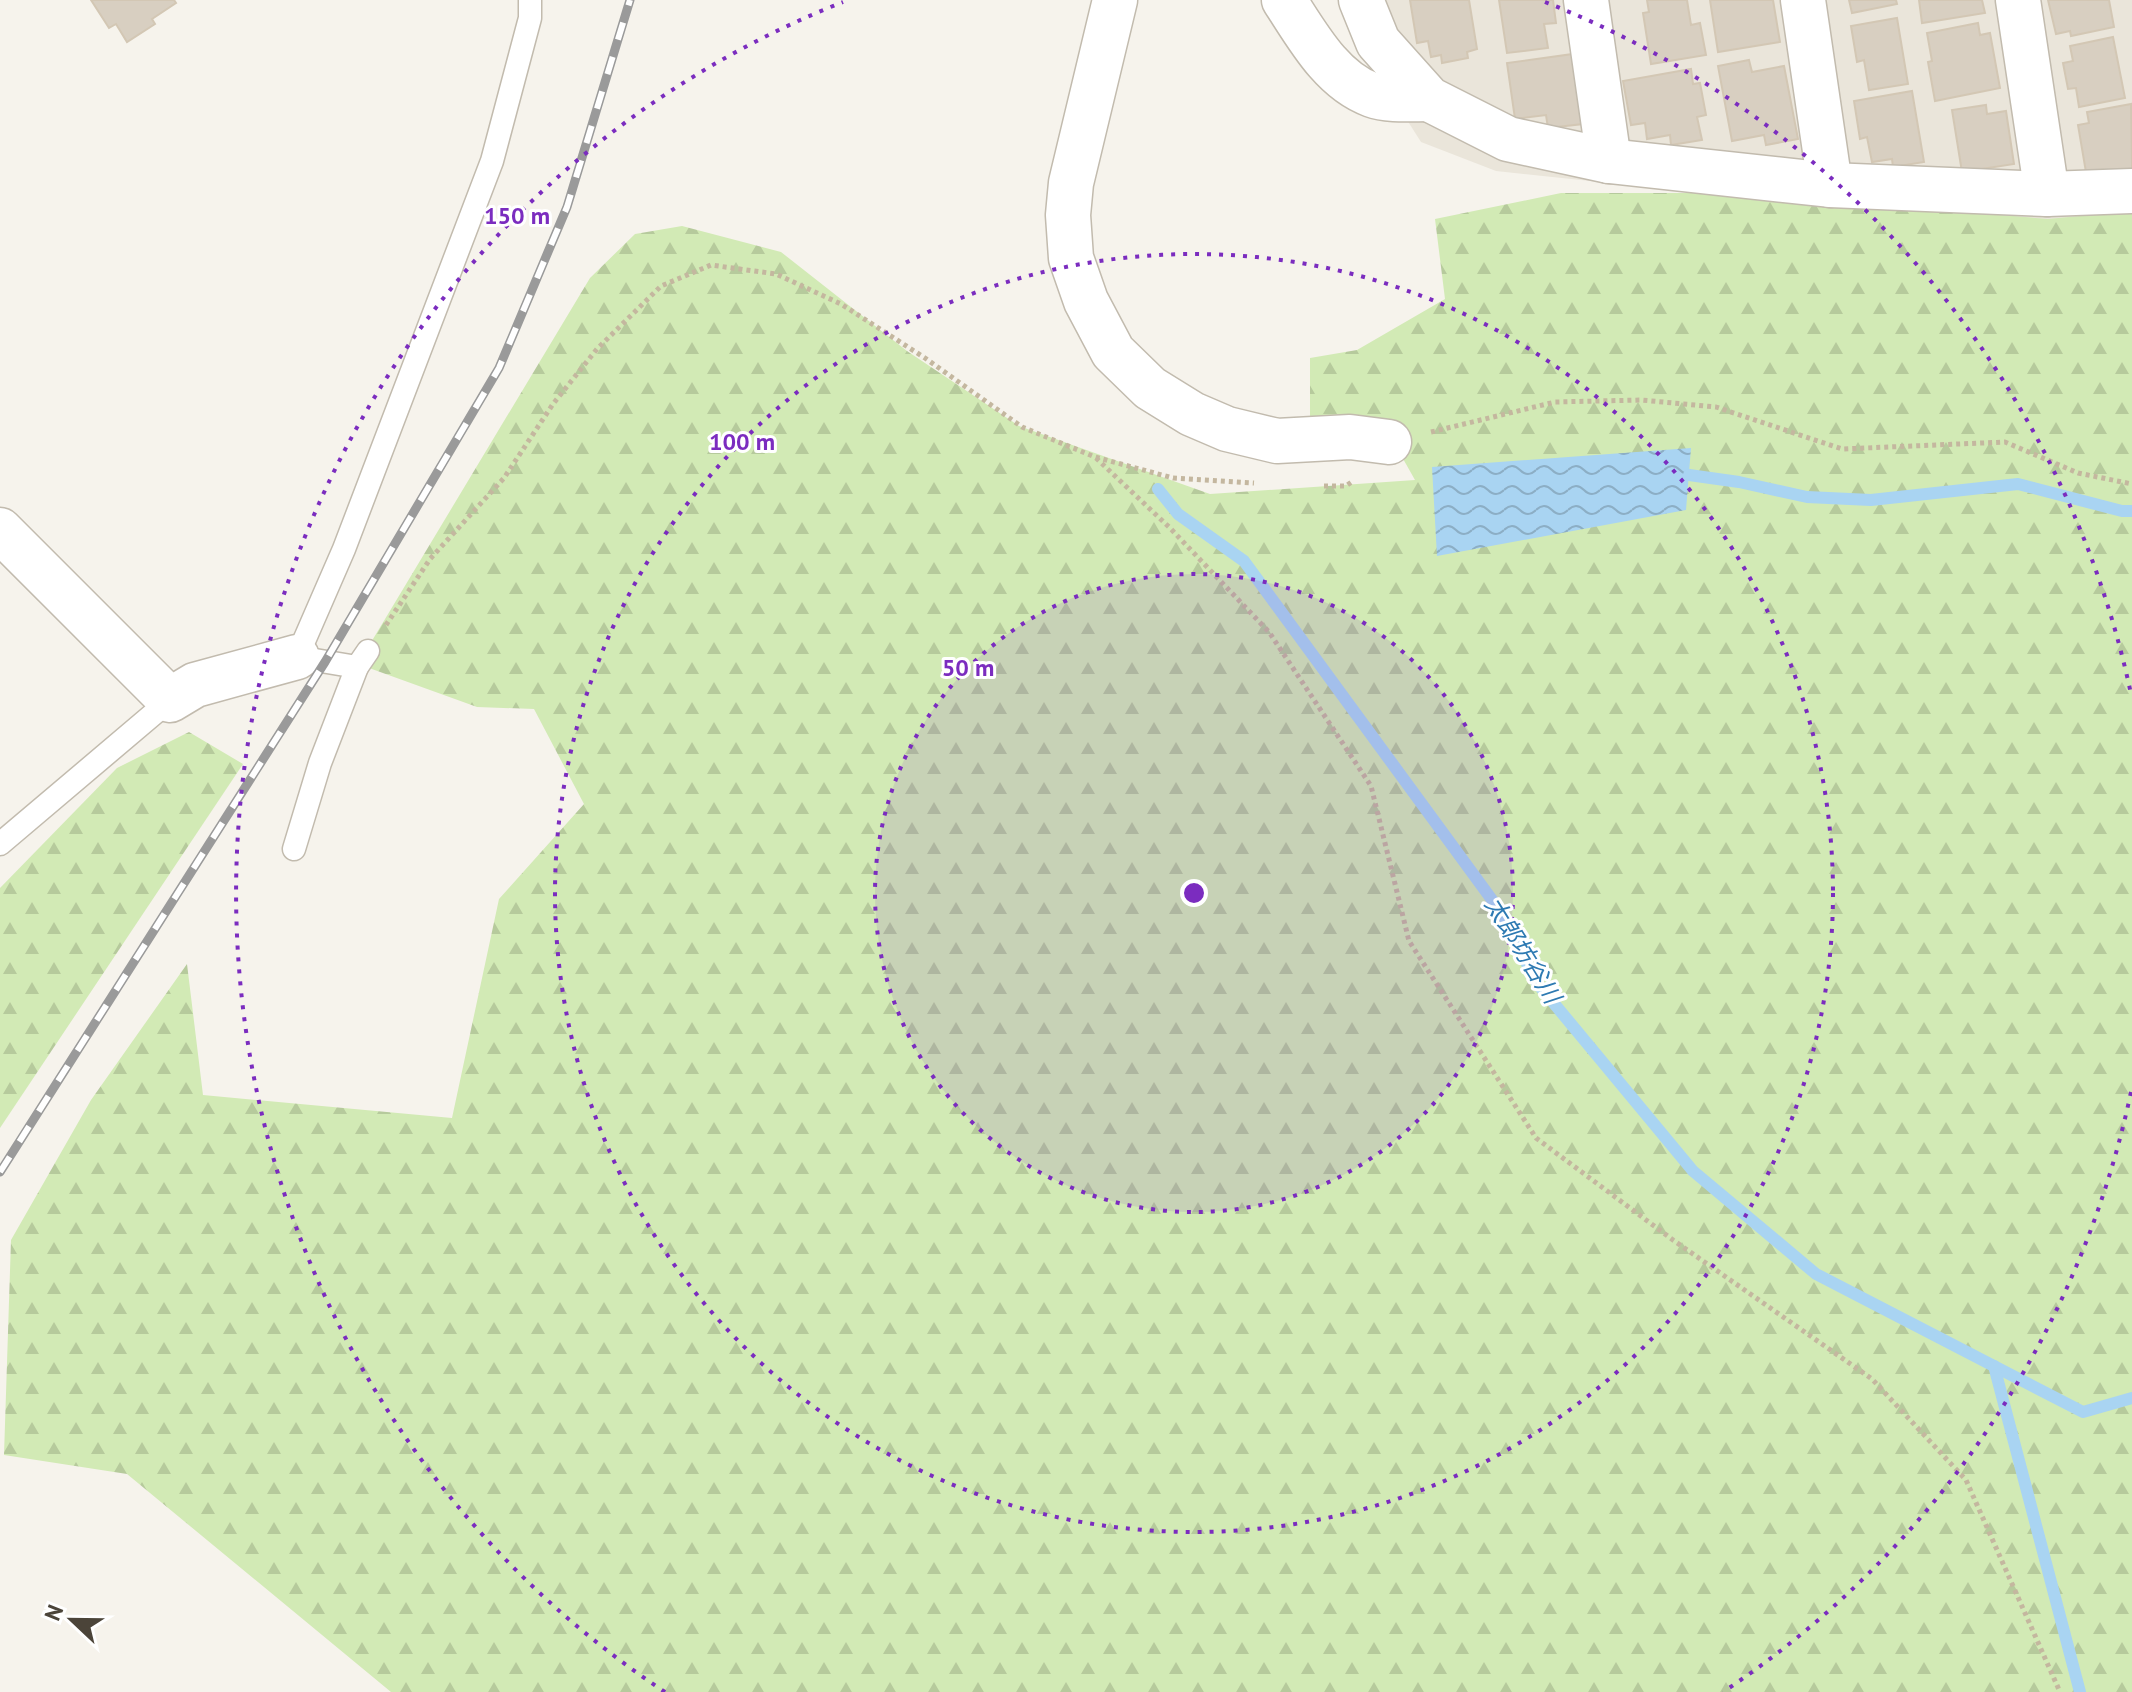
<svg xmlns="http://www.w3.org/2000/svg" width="2132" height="1692" viewBox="0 0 2132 1692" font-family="'PT Sans','Noto Sans JP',sans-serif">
  <defs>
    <pattern id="forest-firs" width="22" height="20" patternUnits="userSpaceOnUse" patternTransform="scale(2)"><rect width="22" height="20" fill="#d2eab5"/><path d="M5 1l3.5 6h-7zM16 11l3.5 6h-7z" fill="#b6ca9c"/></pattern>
    <pattern id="water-waves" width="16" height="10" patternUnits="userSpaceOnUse" patternTransform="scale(2)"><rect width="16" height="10" fill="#a9d4f2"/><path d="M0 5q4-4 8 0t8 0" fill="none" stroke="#8caec5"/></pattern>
  </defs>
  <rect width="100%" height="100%" fill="#f6f3ec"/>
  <!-- residential -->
  <polygon fill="#eae5da" points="1340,0 2132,0 2132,218 2048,225 1828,206 1496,171 1421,142 1381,79"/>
  <!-- forest -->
  <g fill="url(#forest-firs)">
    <polygon points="1561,193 1742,193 2048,219 2132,211 2132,1692 391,1692 127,1474 4,1455 11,1240 91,1100 187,964 203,1095 452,1118 499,899 584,804 534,709 477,707 358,664 590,278 635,234 682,226 781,252 907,351 1019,426 1210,494 1415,480 1380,418 1310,420 1310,358 1357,350 1445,299 1435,219"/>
    <polygon points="189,732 243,764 0,1128 0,888 117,768"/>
  </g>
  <!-- water -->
  <polygon fill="url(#water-waves)" points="1691,448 1686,510 1437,556 1432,467"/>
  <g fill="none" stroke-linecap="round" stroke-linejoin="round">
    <!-- stream -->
    <g stroke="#a9d4f2" stroke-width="12">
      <polyline points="1689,475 1739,482 1807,497 1871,500 2018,484 2122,511 2132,511"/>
      <polyline points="1158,489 1178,514 1244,561 1498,908 1537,983 1693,1171 1816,1274 2083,1412 2132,1398"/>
      <polyline points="1994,1366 2080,1692"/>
    </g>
  </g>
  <!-- building -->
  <g fill="#d8cfc1" stroke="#d3c7b4" stroke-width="2">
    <polygon points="91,0 174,0 176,3 152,19 155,24 127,42 116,24 109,28"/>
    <polygon points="1410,0 1469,0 1477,49 1467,52 1468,58 1442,63 1441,55 1431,57 1428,41 1417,43"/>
    <polygon points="1499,0 1553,0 1556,23 1544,24 1548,48 1507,53"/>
    <polygon points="1647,0 1687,0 1691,25 1700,23 1706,55 1651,64 1643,13 1649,12"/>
    <polygon points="1710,0 1773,0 1780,42 1718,52"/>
    <polygon points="1849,0 1896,0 1897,4 1852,13"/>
    <polygon points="1919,0 1982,0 1985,13 1922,23"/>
    <polygon points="2048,0 2109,0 2114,27 2071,36 2070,31 2056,34"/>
    <polygon points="1897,18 1908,84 1869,90 1864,60 1857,62 1851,26"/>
    <polygon points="1978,23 1980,35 1990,33 2000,88 1935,101 1928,62 1932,61 1927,33"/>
    <polygon points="2113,37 2125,98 2079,107 2076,88 2068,89 2063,63 2073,61 2070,46"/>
    <polygon points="1573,54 1583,124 1548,128 1546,115 1515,119 1507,63"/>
    <polygon points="1749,60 1752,72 1784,66 1798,139 1766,145 1764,135 1732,141 1718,66"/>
    <polygon points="1691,69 1693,84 1700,83 1706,115 1697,117 1702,140 1671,145 1670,135 1647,139 1645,123 1631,125 1623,81"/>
    <polygon points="1912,91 1924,162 1893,167 1892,159 1872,162 1867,137 1860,139 1854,101"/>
    <polygon points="2131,104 2132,169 2087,178 2078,125 2089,123 2087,112"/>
    <polygon points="1986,105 1987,114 2006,111 2014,164 1962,172 1952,110"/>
  </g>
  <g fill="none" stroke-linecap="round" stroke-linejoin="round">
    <!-- service casing -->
    <g stroke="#c2bbae" stroke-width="25">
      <g id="service">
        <polyline points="368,651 357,667 297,657 344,549 492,161 530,18 530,0"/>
        <polyline points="0,844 170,700"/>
        <polyline points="294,849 320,763 357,667"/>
      </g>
    </g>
    <!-- minor casing -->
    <g stroke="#c2bbae" stroke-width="47">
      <g id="minor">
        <polyline points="1115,0 1071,183 1068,215 1071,258 1086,301 1113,352 1150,388 1192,414 1227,429 1277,441 1350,437 1389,442"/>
        <path d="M1284,0C1307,35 1331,80 1372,95C1388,101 1411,99 1429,99"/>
        <polyline points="1361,0 1378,42 1429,99 1508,139 1609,161 1830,185 2047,194 2132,191"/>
        <polyline points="1586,0 1609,161"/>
        <polyline points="1803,0 1830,185"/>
        <polyline points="2018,0 2047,194"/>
        <polyline points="0,530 170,700 195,685 297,657"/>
      </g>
    </g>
    <!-- path -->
    <g stroke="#c4b79f" stroke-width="5" stroke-dasharray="4 4" stroke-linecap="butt">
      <polyline points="1431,432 1555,402 1641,400 1716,407 1842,449 2005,442 2078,473 2132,484"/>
      <polyline points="1096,458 1169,527 1269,632 1371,786 1409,941 1536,1138 1673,1240 1872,1379 1966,1480 2060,1692"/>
      <polyline points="1324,486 1346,486 1353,481"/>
      <polyline points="386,625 430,559 504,478 553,404 597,349 661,286 711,265 776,274 841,304 925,358 1022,427 1095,457 1173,478 1254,483"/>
    </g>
    <!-- service -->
    <use href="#service" stroke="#fff" stroke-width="22"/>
    <!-- minor -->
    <use href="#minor" stroke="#fff" stroke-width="44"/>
    <!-- rail casing -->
    <g stroke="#9a9a9a" stroke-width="9">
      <polyline id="rail" points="0,1172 325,662 499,368 567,207 630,0"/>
    </g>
    <!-- rail -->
    <use href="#rail" stroke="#fff" stroke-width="6" stroke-dasharray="18" stroke-linecap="butt"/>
  </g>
  <!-- distance rings -->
  <circle cx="1194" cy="893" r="319" fill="#7b2cbf" fill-opacity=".12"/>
  <g fill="none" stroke="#7b2cbf" stroke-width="4" stroke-dasharray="4 8">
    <circle cx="1194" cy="893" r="319"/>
    <circle cx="1194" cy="893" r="639"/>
    <path d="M2131 1092A958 958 0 0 1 1723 1692M665 1692A958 958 0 0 1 843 2M1545 2A958 958 0 0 1 2131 694"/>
  </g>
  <g text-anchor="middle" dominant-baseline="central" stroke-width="6" stroke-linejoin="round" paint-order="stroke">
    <!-- water labels -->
    <g font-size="24" font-style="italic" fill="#2e7ab2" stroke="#fff">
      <text transform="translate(1523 950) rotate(58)">太郎坊谷川</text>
    </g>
  </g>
  <circle cx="1194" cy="893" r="12" fill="#7b2cbf" stroke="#fff" stroke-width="4"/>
  <g font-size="24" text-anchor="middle" font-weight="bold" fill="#7b2cbf" stroke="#fff" stroke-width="6" stroke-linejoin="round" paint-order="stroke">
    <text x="517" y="224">150 m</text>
    <text x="742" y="450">100 m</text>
    <text x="968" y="676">50 m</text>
  </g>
  <!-- north arrow -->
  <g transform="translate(72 1620) rotate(292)" stroke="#ffffff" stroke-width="6" paint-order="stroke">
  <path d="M0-6L14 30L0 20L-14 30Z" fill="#4b4439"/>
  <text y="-12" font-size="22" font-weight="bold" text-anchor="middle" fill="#4b4439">N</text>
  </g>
</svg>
